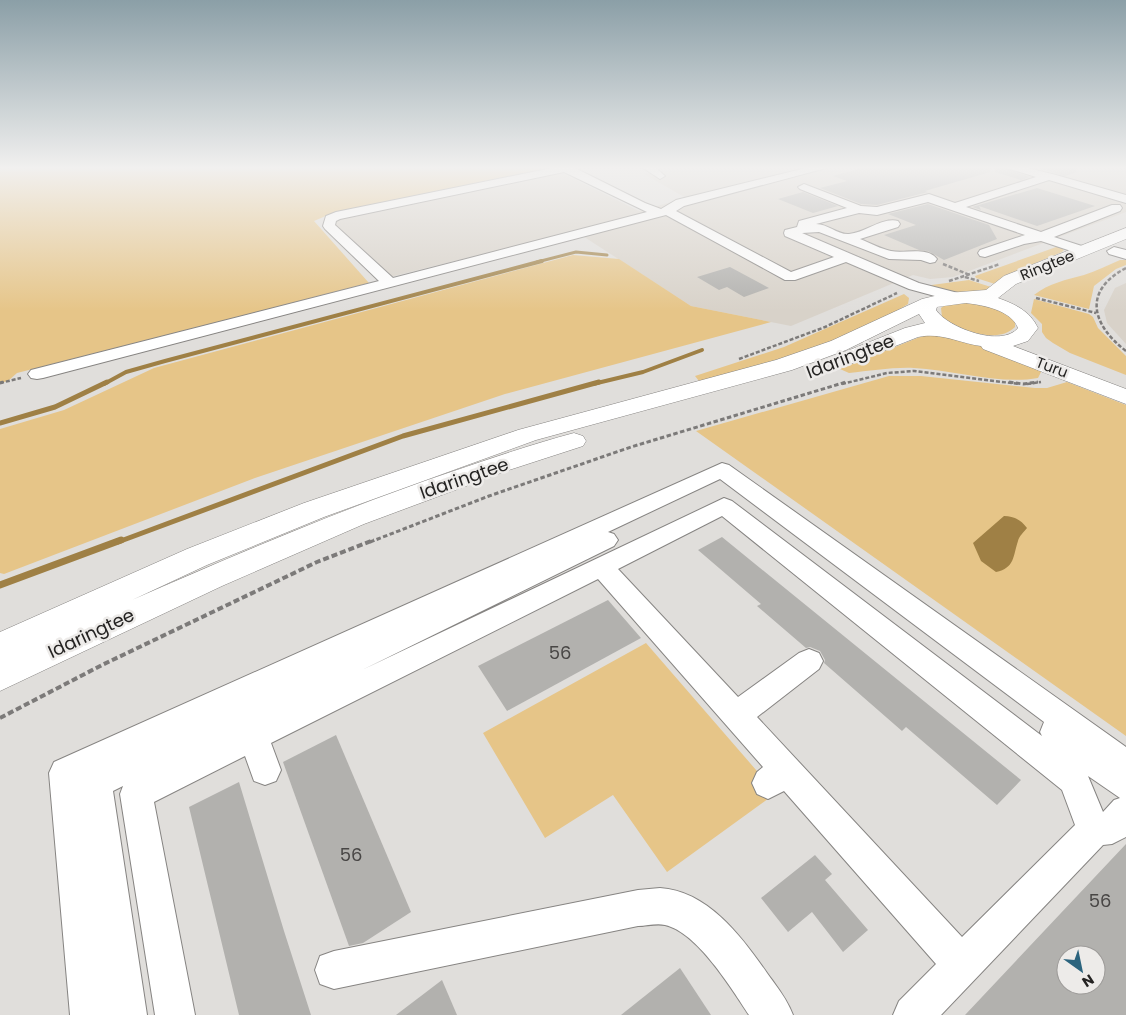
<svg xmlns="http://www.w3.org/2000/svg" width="1126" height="1015" viewBox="0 0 1126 1015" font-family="Poppins,sans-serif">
  <rect width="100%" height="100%" fill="#e0dedb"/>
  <!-- built -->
  <g fill="#d8d2c9">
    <polygon points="651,168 1126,168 1126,212 953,277 930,279 913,275 791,326 691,306 575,231 390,277 333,225 335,219 560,172 639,211 686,198 644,174 656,172"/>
    <polygon points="1126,283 1126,344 1107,323 1104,310 1115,288"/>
  </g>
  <!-- green -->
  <g fill="#e6c588">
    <polygon points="0,168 558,168 328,215 314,221 369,283 17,373 8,381 0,383"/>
    <polygon points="1059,246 1064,250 1062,252 1007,275 995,284 976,278 975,276"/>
    <polygon points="573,255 619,259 691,306 771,322 505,394 255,478 4,574 0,573 0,429 64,410 154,368"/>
    <path d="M1120,260H1126V265L1116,269L1094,286L1089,309L1034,295C1049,283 1066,280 1084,275C1096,271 1108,265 1120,260Z"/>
    <path d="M969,280L991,287C977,299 940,289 924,286Z"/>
    <path d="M904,294L909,298L908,304C848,342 768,363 699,381L695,376L784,347Z"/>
    <polygon points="1034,299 1089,314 1093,317 1098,328 1126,356 1126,375 1070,353 1053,343 1046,338 1042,332 1042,324 1031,313"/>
    <path d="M966,302L1004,310L1015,322V327C997,345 959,330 942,317L941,308L945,305Z"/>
    <path d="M925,335L942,336L971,343L1034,364L1041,372L1038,378C1001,385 953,370 914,368C893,367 870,371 849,373L840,369Z"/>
    <polygon points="889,376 921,376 1035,388 1047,388 1067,382 1126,405 1126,736 696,431"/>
    <polygon points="646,643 776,793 667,872 613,795 545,838 483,733"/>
  </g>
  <!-- water -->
  <path fill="#9f8045" d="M1004,516C1014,516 1021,520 1027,528C1024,532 1019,536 1018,541C1013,556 1015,568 996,572L981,561L973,543Z"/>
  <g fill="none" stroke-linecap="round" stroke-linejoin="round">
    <!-- stream-far3 -->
    <polyline stroke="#9f8045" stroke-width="3" points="537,262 576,252 607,255"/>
    <!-- stream-far2 -->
    <g stroke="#9f8045" stroke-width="4">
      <polyline points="104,384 126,372 165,361 542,261"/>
      <polyline points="593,384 643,372 702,350"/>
    </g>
    <!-- stream-far1 -->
    <g stroke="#9f8045" stroke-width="5">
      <polyline points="0,423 55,407 107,382"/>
      <polyline points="118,542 403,436 599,382"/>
    </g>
    <!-- stream -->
    <polyline stroke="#9f8045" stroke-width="7" points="0,585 121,540"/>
  </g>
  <!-- building -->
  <g fill="#b2b1ae" fill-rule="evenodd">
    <polygon points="862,168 989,168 990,172 925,191 928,192 877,205 861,204 820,188 847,181 833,176"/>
    <polygon points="996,168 1005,168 1030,177 1021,180 995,172"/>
    <polygon points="1038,168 1076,168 1077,172 1065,176"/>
    <polygon points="1037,188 1095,206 1037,226 979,206 981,210 972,207"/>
    <polygon points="803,192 838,206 813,213 778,199"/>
    <polygon points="928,204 989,225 997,239 944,260 928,251 919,250 884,235 916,225 888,214"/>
    <polygon points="730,267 769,288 744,297 727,287 719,290 697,277"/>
    <polygon points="722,537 1021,780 997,805 906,727 902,731 824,663 825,660 820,651 810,647 806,648 757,606 761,604 698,550"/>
    <polygon points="608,600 641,638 507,711 478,666"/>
    <polygon points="336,735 411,912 363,943 349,946 283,762"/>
    <polygon points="239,782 284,931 311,1015 239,1015 189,807"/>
    <path d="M1126,844V1015H965ZM1066,955H1096V985H1066Z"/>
    <polygon points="815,855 832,874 825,880 868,930 843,952 812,912 788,932 761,898"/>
    <polygon points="680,968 711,1015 621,1015"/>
    <polygon points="442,980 457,1015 396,1015"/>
  </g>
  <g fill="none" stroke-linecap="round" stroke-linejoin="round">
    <!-- minor casing -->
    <g stroke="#868482" stroke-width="2">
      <g id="minor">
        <path d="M552,168H575L645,203L661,209L676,200L806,168H826L684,206L676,211L791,272L834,257L785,236L784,233L785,230L797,227L799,221L847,208L800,189L798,187L804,184L861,206L877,207L929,194L955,203L1036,177L1007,168H1028L1056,175L1126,195V203L1049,180L966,207L1041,232L1112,205H1120L1122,208L1120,211L1054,237L1088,248L1090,251L1083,255L1041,241L1024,244L985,257L980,256L978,253L980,250L1025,235L928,202L877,215L859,213L816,224C828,224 838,235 849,234C865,233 882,217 898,221L900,224L898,227L860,239C870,243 881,249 891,251C905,254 927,246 937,259L935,262L930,263L921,260L889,259L819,232L802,233L919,283L962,294L965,297L962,300L957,302L909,289L846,262L795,280H785L666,215L43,378L37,379L31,378L28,374L31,370L379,281L325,229L323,226L326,216L336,212ZM564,172L647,212L393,278L335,225L336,221L340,219Z"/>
        <polygon points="643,168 656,168 665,176 660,179"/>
        <polygon points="1114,247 1126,250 1126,259 1109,254 1107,251"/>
        <path d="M722,463L729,465L1126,747V837L1112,844L1103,845L941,1015H893L899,1001L936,964L784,791L768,799L757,794L752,783L757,772L763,767L598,579L271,743L281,770L276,781L265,785L254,781L245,756L154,802L195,1015H155L120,794L123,786L113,791L147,1015H70L49,773L54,762ZM720,479L1044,722L1040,732L1042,736L732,501L724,498L362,670L614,546L618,540L614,534L608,532ZM722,516L1062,790L1075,825L962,937L757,717L819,669L823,661L819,653L809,649L799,653L738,697L618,569ZM1088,776L1120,798L1114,800L1103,812Z"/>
        <path d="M660,888C708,891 742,937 767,973C777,987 787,999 793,1015H749C732,989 697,932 665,925C656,923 647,926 638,926L334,989L320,984L315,970L320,956L334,951L638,890Z"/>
      </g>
    </g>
    <!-- major casing -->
    <g stroke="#868482" stroke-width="1">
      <path id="major" d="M1126,228V239L1016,284L998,298C1015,304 1030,311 1038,328L1028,341L1013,346L1126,389V404L983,349L981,346C959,343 941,332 918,337L845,366L837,365L834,360L837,355L905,328L925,323L919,314L846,350L792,370L536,440L324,517L207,565L132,600C237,554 342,509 451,472C492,458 533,444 574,433L583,436L586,441L583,446L509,470L364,524L222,586L0,691V632L187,549L304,503L518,430L776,360L831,341L922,299L947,293L986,290L1004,276ZM966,303C983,305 1011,310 1018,328C1002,348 948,328 936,310L937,307Z"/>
    </g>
    <!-- path-far2 -->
    <g stroke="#7c7a79" stroke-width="2.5" stroke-dasharray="4 2" stroke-linecap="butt">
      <polyline points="943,264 970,275"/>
      <path d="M1126,268C1082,291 1092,325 1126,351"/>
      <polyline points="965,277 979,281"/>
      <polyline points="949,281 1000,264"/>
      <polyline points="1036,298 1096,313"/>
      <polyline points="739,359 825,327 897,293"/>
      <polyline points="0,383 21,378"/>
      <polyline points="842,384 887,373 914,371 1019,384"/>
      <polyline points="1027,384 1041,382"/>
    </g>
    <!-- path-far1 -->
    <g stroke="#7c7a79" stroke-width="3" stroke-dasharray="4.5 2.5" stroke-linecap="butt">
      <polyline points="1009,382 1023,384 1038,382"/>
      <polyline points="0,383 3,382"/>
      <polyline points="370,542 489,496 631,447 846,382"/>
    </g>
    <!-- path -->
    <polyline stroke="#7c7a79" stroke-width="4" stroke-dasharray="6 3" stroke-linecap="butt" points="0,718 102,665 317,562 374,540"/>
    <!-- minor -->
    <use href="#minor" fill="#fff" fill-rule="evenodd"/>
    <!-- major -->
    <use href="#major" fill="#fff" fill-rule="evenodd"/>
  </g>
  <!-- sky -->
  <linearGradient id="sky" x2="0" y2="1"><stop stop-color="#8b9fa7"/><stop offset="0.54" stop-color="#f1f0ef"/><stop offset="1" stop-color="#f1f0ef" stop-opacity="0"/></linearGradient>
  <rect width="1126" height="311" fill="url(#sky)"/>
  <g text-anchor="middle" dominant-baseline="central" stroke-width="5" stroke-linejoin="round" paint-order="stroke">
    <!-- far-street labels -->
    <g font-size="15" fill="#242322" stroke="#edebe9">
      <text transform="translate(1047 265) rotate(-22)">Ringtee</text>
      <text transform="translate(1052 367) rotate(21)">Turu</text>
    </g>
    <!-- street labels -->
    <g font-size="18" fill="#242322" stroke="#edebe9">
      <text transform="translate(850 356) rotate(-21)">Idaringtee</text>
      <text transform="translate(464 478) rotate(-19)">Idaringtee</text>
      <text transform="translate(91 633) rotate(-25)">Idaringtee</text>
    </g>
    <!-- near-number labels -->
    <g font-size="18" fill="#484645">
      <text x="560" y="652">56</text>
      <text x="351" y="854">56</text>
      <text x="1100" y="900">56</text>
    </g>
  </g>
  <!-- north arrow -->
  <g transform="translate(1081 970) rotate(147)"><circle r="24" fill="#edebe9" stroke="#9d9b99"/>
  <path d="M0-4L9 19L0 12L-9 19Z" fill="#2c647e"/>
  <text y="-8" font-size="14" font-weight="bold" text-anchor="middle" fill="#242322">N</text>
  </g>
</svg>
